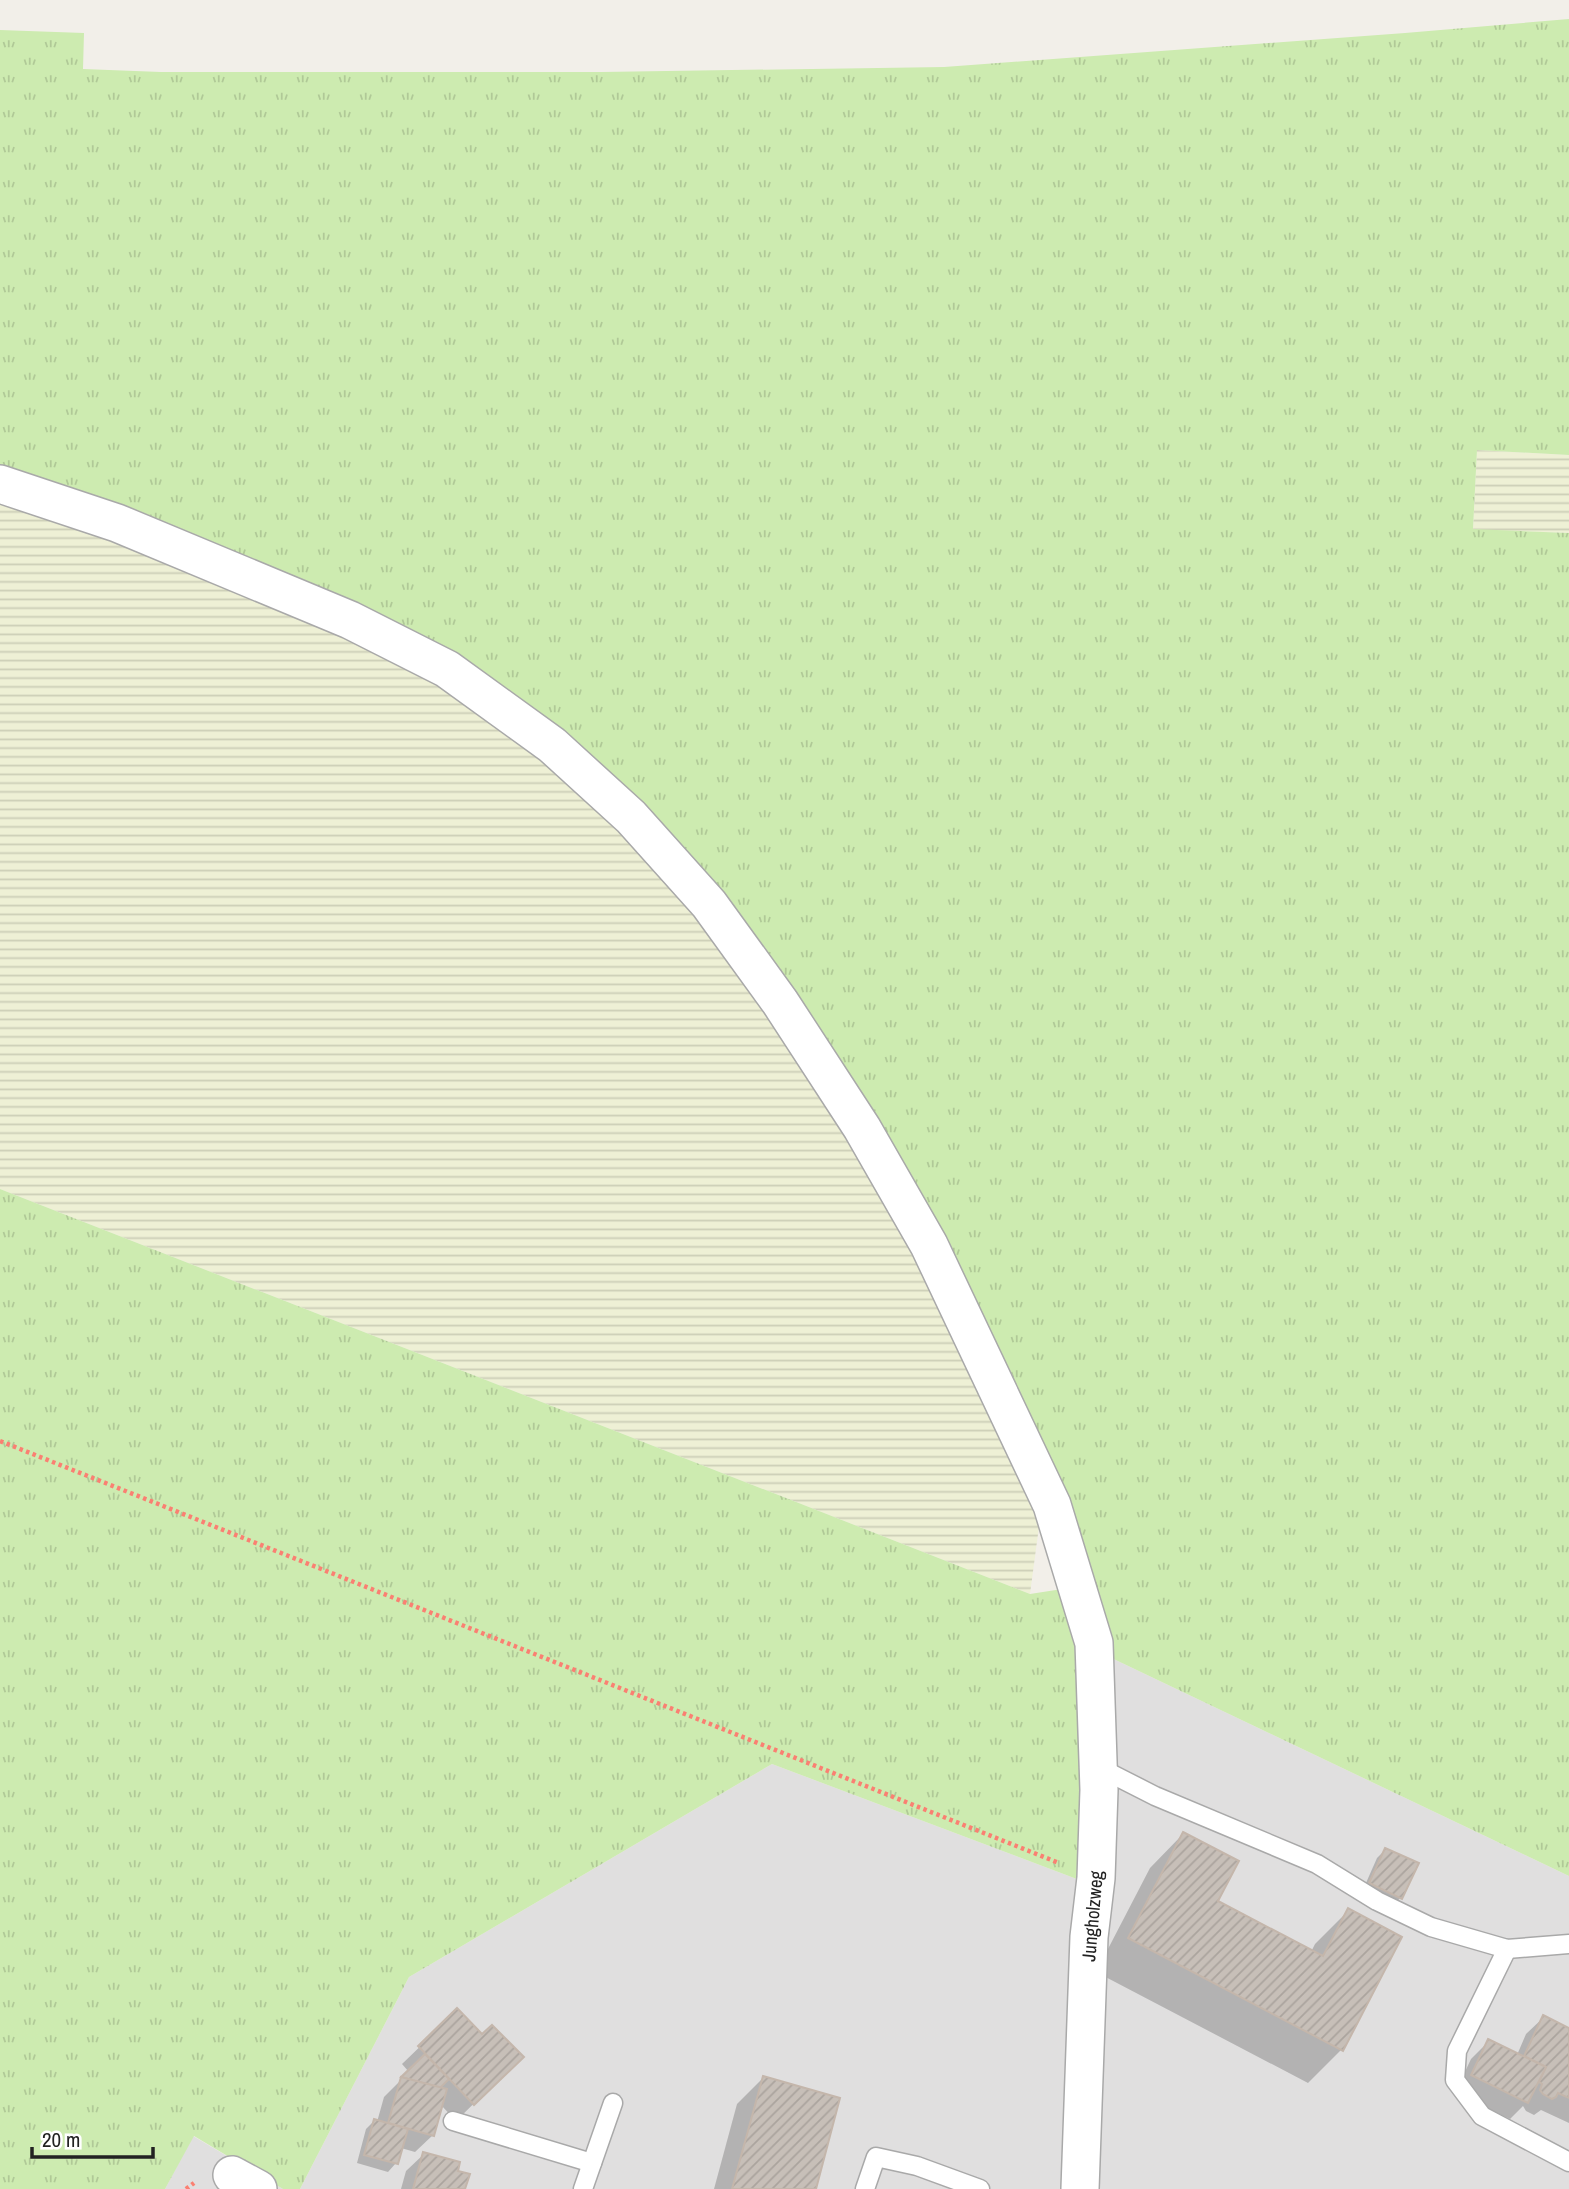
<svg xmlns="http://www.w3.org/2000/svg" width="1569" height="2189" viewBox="0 0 1569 2189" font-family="'Archivo Narrow',sans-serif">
  <defs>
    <pattern id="farmland-rules" width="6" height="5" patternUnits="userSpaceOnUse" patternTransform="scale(1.75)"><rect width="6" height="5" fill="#eef0d5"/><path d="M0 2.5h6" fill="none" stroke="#ccceb7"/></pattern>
    <pattern id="grass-tufts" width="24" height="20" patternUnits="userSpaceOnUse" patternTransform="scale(1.75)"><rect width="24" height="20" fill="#cdebb0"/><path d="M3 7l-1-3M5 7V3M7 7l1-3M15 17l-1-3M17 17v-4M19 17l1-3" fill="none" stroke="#b0c997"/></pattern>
    <pattern id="building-hatch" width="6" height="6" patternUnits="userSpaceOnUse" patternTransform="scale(1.75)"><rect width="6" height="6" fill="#c7bfb8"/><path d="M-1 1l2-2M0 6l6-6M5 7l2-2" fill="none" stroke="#aba49e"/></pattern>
  </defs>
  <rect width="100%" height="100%" fill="#f2efe9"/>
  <!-- residential -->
  <g fill="#e0dfdf">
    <polygon points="1080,1643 1569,1876 1569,2189 300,2189 409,1977 772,1764 1090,1884"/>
    <polygon points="193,2136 283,2189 165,2189"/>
  </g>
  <!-- farmland -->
  <g fill="url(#farmland-rules)">
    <polygon points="1477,450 1569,455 1569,533 1473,530"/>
    <polygon points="0,501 116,538 300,610 434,677 544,755 628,833 704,920 834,1108 936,1284 1040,1519 1030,1594 0,1189"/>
  </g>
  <!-- grass -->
  <polygon fill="url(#grass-tufts)" points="1569,19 1569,455 1477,450 1473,529 1569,533 1569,1876 1080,1643 1090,1884 772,1764 409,1977 300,2189 283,2189 194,2136 165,2189 0,2189 0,1189 1030,1594 1088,1585 1064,1513 1012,1374 885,1135 500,685 425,637 319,589 0,471 0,30 84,33 83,69 161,72 601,72 944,67 1405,33"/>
  <!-- shadow -->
  <g fill="#0003">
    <polygon points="1183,1834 1215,1902 1311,1952 1315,1944 1348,1911 1342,2049 1308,2083 1096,1972 1150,1868"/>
    <polygon points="1385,1850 1401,1897 1393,1906 1362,1892 1377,1858"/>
    <polygon points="457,2011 504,2074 456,2121 441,2105 433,2135 415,2152 401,2148 396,2163 388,2172 357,2163 366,2129 374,2121 377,2122 384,2097 409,2072 402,2064"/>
    <polygon points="1544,2017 1569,2029 1569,2123 1541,2110 1534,2115 1526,2111 1523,2106 1510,2119 1455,2093 1471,2059 1489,2041 1517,2055 1526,2034"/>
    <polygon points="763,2078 814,2189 714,2189 737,2104"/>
    <polygon points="424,2154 464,2189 401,2189 406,2171"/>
  </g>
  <!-- building -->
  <g fill="url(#building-hatch)" stroke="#c4b6ab" stroke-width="2">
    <polygon points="1183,1832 1239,1861 1218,1901 1323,1956 1348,1908 1402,1937 1343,2051 1128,1938"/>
    <polygon points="1385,1848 1419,1863 1402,1899 1369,1883"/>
    <polygon points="457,2008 482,2034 492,2025 524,2057 474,2105 418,2046"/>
    <polygon points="1543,2015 1569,2028 1569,2098 1558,2093 1556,2097 1552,2099 1543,2094 1540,2090 1542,2084 1539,2082 1546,2067 1524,2056"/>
    <polygon points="1488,2039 1546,2067 1528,2103 1471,2075"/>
    <polygon points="425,2054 449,2079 440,2088 401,2077"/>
    <polygon points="763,2076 840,2098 816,2189 732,2189"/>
    <polygon points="401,2077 447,2089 434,2136 388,2123"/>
    <polygon points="374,2119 408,2129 398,2164 364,2155"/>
    <polygon points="423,2152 460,2162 458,2171 470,2174 465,2189 413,2189"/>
  </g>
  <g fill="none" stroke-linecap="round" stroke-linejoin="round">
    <!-- service casing -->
    <g stroke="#a9a9a9" stroke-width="21">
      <g id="service">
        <polyline points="1098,1767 1155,1796 1317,1864 1377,1901 1431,1927 1507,1949 1569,1944"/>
        <polyline points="1507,1949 1457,2051 1455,2080 1482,2116 1569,2162"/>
        <polyline points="453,2121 592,2163"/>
        <polyline points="583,2189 613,2103"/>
        <polyline points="865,2189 876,2157 917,2166 980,2189"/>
      </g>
    </g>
    <!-- minor casing -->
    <g stroke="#a9a9a9" stroke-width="40">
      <g id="minor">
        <polyline points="0,484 117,523 350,620 447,669 552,745 631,817 709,904 780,1002 862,1128 929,1245 1052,1505 1094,1643 1099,1790 1096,1878 1089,1937 1080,2189"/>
        <polyline points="232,2175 258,2189"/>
      </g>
    </g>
    <!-- path -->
    <g stroke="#fa8072" stroke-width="4.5" stroke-dasharray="3.5 3.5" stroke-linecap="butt">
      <polyline points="0,1441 1059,1863"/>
      <polyline points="186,2189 194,2183"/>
    </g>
    <!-- service -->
    <use href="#service" stroke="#fff" stroke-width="18"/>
    <!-- minor -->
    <use href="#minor" stroke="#fff" stroke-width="37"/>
  </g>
  <g text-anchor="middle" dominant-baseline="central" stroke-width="5" stroke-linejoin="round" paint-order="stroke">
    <!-- street labels -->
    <g font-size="19" fill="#222" stroke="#fff">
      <text transform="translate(1092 1916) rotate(-85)">Jungholzweg</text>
    </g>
  </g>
  <!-- scale -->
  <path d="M32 2147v10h121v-10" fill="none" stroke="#222222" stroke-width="3.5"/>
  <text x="42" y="2147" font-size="21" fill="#222222" stroke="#ffffff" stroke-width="5" paint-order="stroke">20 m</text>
</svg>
